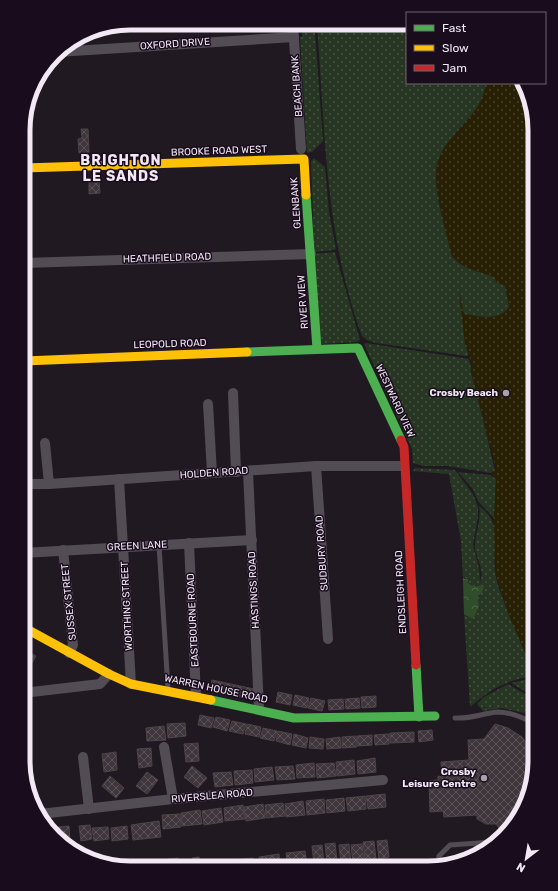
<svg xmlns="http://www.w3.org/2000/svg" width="558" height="891" viewBox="0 0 558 891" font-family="Rubik,sans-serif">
  <defs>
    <pattern id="grass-dots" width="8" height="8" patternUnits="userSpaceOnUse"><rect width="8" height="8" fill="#263623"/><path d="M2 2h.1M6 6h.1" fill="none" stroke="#465344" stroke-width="1.8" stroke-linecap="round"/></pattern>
    <pattern id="forest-crowns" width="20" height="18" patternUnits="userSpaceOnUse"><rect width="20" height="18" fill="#304d2b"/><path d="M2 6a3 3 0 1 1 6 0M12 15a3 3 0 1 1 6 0" fill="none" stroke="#4e674a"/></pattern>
    <pattern id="sand-dots" width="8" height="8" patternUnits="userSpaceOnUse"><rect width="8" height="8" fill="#282005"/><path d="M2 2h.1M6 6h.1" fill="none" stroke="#48402a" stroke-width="1.8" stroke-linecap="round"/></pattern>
    <pattern id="building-cross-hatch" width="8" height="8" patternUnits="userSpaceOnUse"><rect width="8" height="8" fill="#3e363a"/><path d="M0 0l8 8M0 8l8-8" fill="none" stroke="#5a5357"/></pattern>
  </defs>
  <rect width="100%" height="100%" fill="#201922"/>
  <!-- grass -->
  <g fill="url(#grass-dots)">
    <path d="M317,24L407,25V83H523L527,89L535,130V183L484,271L535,302L467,356L376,343L367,340L362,336C325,236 325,129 317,24Z"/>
    <polygon points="302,32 315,33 323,141 312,152 307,153 300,37 302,37"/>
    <polygon points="314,158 325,167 329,212 336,249 334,250 314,252 311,161"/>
    <polygon points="335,252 360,340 356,342 320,344 314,254"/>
    <polygon points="366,343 469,359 495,471 491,473 448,466 423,466 413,463 412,449 364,344"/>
    <path d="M415,468L455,470L473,494L478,507V517L473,545L479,568L480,582C485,571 477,560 475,549C474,535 482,521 479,506C504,524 492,544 495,571C497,588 507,609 515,625C522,640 527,658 534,674L532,676C507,680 489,690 470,707L464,614L467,617L477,596H480L478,587H474L467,582L466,578H463L461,541L449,474L413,471Z"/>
    <polygon points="458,472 490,475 496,479 494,518 478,501 473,489"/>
    <polygon points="532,678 535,694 528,693 511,683"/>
    <polygon points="508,684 525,694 535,696 535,713 530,714 501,708 483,711 477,704 484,697"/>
  </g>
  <!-- forest -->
  <polygon fill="url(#forest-crowns)" points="463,578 468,580 467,582 474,587 484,585 482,593 477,597 479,606 473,619 464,614"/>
  <!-- sand -->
  <path fill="url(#sand-dots)" d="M486,83H523L527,89L535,130V691L532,681L534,674L507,611L495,572L494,521L496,479L491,473L496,469L471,373V361L465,345L459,291L464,314C479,316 498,322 509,307L505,286L496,282L494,277C479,271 459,269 451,254C446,228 429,182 439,158C451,129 482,116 486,83Z"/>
  <!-- building -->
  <g fill="url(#building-cross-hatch)" stroke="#4c4447">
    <polygon points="81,129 88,129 89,152 79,153 78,139 82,138"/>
    <polygon points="89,180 99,180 100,193 89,194"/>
    <polygon points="23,638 31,643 27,651 36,656 32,663 23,658"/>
    <polygon points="212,680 254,689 252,699 210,691"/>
    <polygon points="278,692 292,695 290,705 276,702"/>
    <polygon points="295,695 309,698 307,708 293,705"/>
    <polygon points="376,696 376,707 362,708 361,697"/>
    <polygon points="311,698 325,701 322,711 308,708"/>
    <polygon points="359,698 360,708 346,709 345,699"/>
    <polygon points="343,699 344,709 329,710 328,700"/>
    <polygon points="200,715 214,718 211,728 198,725"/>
    <polygon points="216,717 230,720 227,731 213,727"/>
    <polygon points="232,721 246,724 243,734 229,731"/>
    <polygon points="185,723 186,736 168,738 167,724"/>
    <polygon points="247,724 261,727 259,737 245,734"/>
    <polygon points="495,724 508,728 522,737 535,755 535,769 515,822 500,829 496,824 486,824 477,819 477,815 444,817 443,811 430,812 429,781 438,780 438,776 442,777 441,762 469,760 468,740 484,739"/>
    <polygon points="164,726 166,740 147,741 146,728"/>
    <polygon points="263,728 277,731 274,741 260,738"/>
    <polygon points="432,730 433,740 419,742 418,731"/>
    <polygon points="278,731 292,734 290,745 276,741"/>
    <polygon points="414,732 414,742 390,743 390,733"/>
    <polygon points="294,734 308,738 306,748 292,745"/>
    <polygon points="389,734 389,744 375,745 374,735"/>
    <polygon points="372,735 372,745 358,746 357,736"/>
    <polygon points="356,736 357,747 342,748 342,737"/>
    <polygon points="310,737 324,739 323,749 309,748"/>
    <polygon points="340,737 341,748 327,749 326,739"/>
    <polygon points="198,743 199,761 186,762 184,744"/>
    <polygon points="151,748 152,766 139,768 137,749"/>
    <polygon points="116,752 117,770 104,772 102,754"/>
    <polygon points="375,758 376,772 358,774 357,761"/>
    <polygon points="354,760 355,774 337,776 336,762"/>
    <polygon points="314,763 315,777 297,778 296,765"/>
    <polygon points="334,763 336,776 317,778 316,764"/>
    <polygon points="192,766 207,778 198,788 184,777"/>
    <polygon points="293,766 295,779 277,780 275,767"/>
    <polygon points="272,767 274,780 255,782 254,769"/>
    <polygon points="252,770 253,783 235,785 234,771"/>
    <polygon points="147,772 158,780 147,794 136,786"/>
    <polygon points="231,772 233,785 215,787 213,773"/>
    <polygon points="110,776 124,788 116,798 102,786"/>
    <polygon points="385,794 386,807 368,809 366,796"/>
    <polygon points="365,796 366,809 348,811 346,798"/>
    <polygon points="344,798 345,811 327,813 326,800"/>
    <polygon points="324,799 325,813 307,815 306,801"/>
    <polygon points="303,801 305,815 286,817 285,804"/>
    <polygon points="283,803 285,816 266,818 265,805"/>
    <polygon points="263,804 265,818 246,821 244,807"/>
    <polygon points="243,805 245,819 225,821 224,808"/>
    <polygon points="221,808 223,822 204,825 202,811"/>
    <polygon points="200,810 202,824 182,826 181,813"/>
    <polygon points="180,814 181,827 163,829 162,815"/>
    <polygon points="159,821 161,837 133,840 131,825"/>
    <polygon points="90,825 92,839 81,841 79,826"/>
    <polygon points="69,826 70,841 61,842 59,839 58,827"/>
    <polygon points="127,826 128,839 112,841 111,828"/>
    <polygon points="108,827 109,839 94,841 92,828"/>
    <polygon points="387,840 389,857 379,859 377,841"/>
    <polygon points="374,841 376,859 365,860 363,842"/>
    <polygon points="335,843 337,861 327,863 325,844"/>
    <polygon points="349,844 351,862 341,863 339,845"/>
    <polygon points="362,844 364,861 353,863 351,845"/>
    <polygon points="322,845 324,863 314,864 312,846"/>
    <polygon points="305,851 307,865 288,867 286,853"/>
    <polygon points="279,854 280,868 261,867 259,857"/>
    <polygon points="199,857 200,867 169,867 168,859 178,858 179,865 193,863 192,858"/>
    <polygon points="253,858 254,867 234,867 233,860"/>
    <polygon points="227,861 228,867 208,867 208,863"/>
  </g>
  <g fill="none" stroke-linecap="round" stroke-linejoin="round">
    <!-- lane -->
    <g stroke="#524c54" stroke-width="5">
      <polyline points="159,545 168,689"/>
      <path d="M455,718C472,719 483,713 498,712C511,712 523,718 534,723"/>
      <polyline points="438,866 439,856 450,845 493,842"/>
    </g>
    <!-- street -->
    <g stroke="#524c54" stroke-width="10">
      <polyline points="293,24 301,149"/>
      <polyline points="57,52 294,37"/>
      <polyline points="24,263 311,254"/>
      <polyline points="233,393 236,472"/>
      <polyline points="208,404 212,473"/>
      <polyline points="45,443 49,484"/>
      <polyline points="316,466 328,639"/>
      <polyline points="248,471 259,709"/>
      <polyline points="119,479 131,684"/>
      <polyline points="23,484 49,484 316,466 404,466"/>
      <polyline points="189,543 196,696"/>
      <polyline points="63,550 73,645 69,653"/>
      <polyline points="23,553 252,540"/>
      <polyline points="23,693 100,684 109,674"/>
      <polyline points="164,747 173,799"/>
      <polyline points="83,757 89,809"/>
      <polyline points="40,814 173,799 383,780"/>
    </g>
    <!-- fast -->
    <g stroke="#4caf50" stroke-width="9">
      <polyline points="306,195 317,349"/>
      <polyline points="247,352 358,348 401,440"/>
      <polyline points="416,665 419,717"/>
      <polyline points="211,700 294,718 435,716"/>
    </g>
    <!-- slow -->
    <g stroke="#ffc107" stroke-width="9">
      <polyline points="24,168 304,159 306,195"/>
      <polyline points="24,361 247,352"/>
      <polyline points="23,627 109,674 131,684 211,700"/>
    </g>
    <!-- jam -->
    <polyline stroke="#c62828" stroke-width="9" points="401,440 404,447 416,665"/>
  </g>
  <!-- markers -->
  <g fill="#a8a0ab" stroke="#190c1d" stroke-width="1.5">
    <circle cx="506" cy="393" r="4"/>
    <circle cx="484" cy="778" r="4"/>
  </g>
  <g text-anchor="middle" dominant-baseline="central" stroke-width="3" stroke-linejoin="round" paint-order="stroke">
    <!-- street labels -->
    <g font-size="10" fill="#f2e9f5" stroke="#190c1d">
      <text transform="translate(175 44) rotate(-4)">OXFORD DRIVE</text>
      <text transform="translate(297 86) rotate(-94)">BEACH BANK</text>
      <text transform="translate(219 151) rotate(-2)">BROOKE ROAD WEST</text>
      <text transform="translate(296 203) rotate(-94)">GLENBANK</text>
      <text transform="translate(167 258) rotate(-2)">HEATHFIELD ROAD</text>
      <text transform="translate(303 302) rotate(-94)">RIVER VIEW</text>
      <text transform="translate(170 344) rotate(-2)">LEOPOLD ROAD</text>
      <text transform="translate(395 401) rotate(65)">WESTWARD VIEW</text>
      <text transform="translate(214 473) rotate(-4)">HOLDEN ROAD</text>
      <text transform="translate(137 546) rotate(-3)">GREEN LANE</text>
      <text transform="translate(322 553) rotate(-94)">SUDBURY ROAD</text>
      <text transform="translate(254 590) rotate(-93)">HASTINGS ROAD</text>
      <text transform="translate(401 592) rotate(-93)">ENDSLEIGH ROAD</text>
      <text transform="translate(69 602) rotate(-96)">SUSSEX STREET</text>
      <text transform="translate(127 606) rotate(-93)">WORTHING STREET</text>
      <text transform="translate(193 620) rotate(-93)">EASTBOURNE ROAD</text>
      <text transform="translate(216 689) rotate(12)">WARREN HOUSE ROAD</text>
      <text transform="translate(212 796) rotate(-5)">RIVERSLEA ROAD</text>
    </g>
    <!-- poi labels -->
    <g font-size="10" font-weight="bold" fill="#f2e9f5" stroke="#190c1d" text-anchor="end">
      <text x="498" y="393">Crosby Beach</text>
      <text x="476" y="772">Crosby<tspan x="476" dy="12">Leisure Centre</tspan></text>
    </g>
    <!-- district labels -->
    <g font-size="14" font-weight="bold" letter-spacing="1" fill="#f2e9f5" stroke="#190c1d">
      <text x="121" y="160">BRIGHTON<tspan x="121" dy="16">LE SANDS</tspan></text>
    </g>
  </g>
  <!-- crop -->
  <path d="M0 0H558V891H0ZM130 30H428A100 100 0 0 1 528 130V761A100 100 0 0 1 428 861H130A100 100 0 0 1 30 761V130A100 100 0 0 1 130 30Z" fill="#190c1d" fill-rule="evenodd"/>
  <path fill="none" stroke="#f2e9f5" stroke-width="5" d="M130 30H428A100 100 0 0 1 528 130V761A100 100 0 0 1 428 861H130A100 100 0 0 1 30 761V130A100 100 0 0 1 130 30Z"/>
  <!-- legend -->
  <rect x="406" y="12" width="140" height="72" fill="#190c1d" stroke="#706473"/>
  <rect x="414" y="25" width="20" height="6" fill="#4caf50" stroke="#706473"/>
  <text x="442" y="32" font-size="12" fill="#f2e9f5">Fast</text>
  <rect x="414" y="45" width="20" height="6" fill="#ffc107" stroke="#706473"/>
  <text x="442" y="52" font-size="12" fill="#f2e9f5">Slow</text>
  <rect x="414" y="65" width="20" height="6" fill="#c62828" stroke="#706473"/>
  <text x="442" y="72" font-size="12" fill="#f2e9f5">Jam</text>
  <!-- north arrow -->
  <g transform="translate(526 859) rotate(211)" stroke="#190c1d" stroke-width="3" paint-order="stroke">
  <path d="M0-3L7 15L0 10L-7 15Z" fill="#f2e9f5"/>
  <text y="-6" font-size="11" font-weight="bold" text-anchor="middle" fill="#f2e9f5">N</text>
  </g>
</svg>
